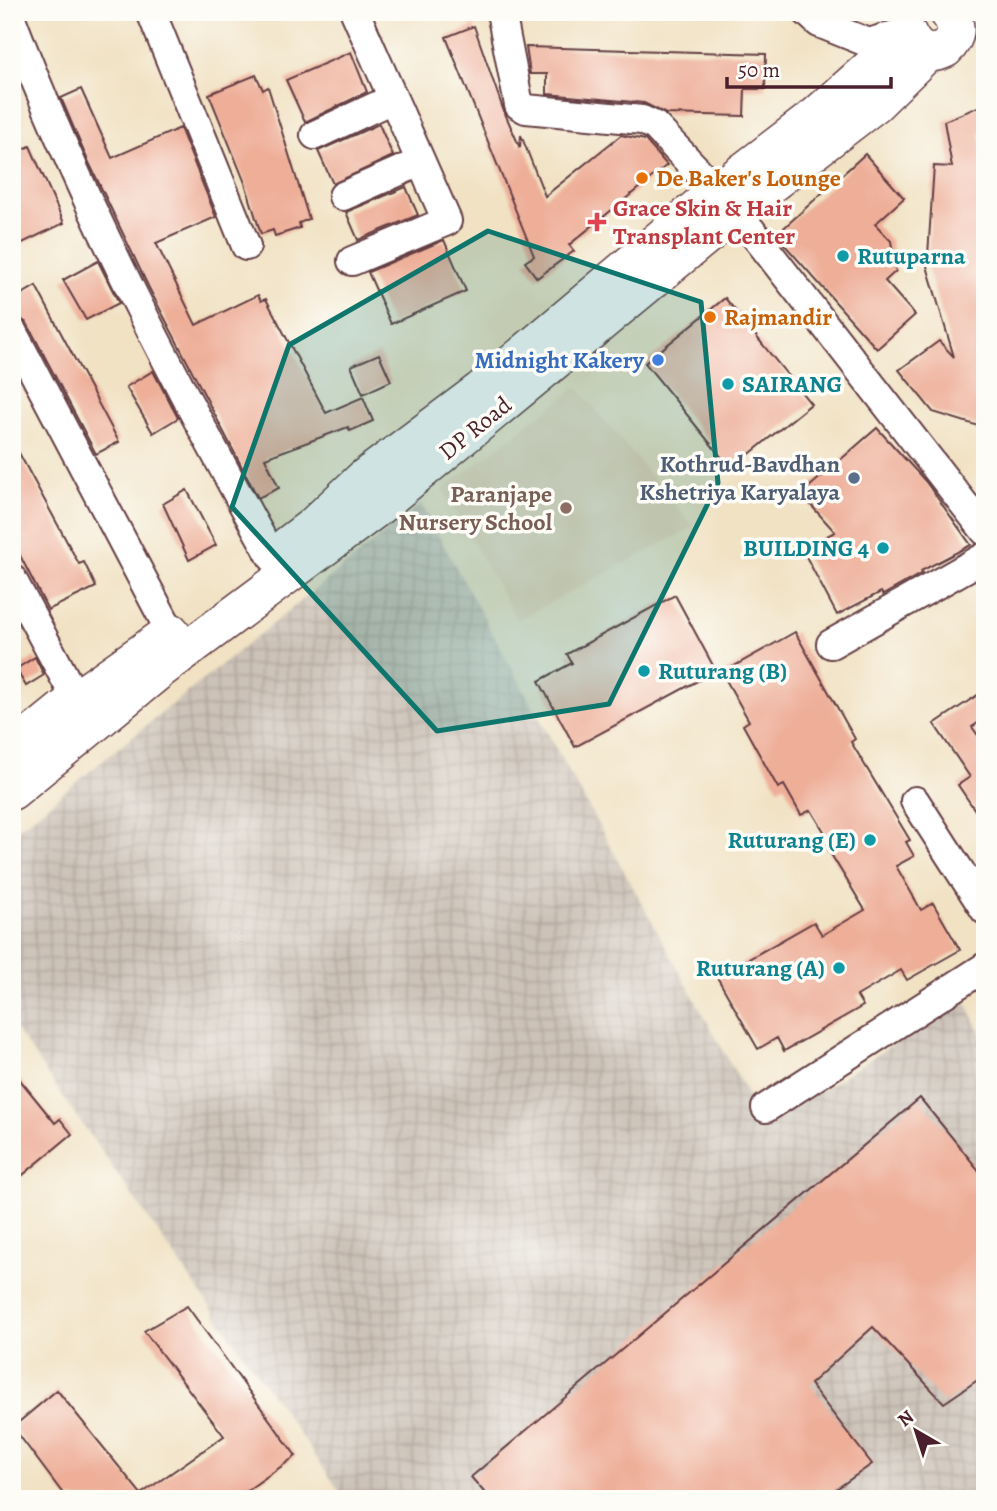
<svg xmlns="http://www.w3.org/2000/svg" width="997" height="1511" viewBox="0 0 997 1511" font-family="Alegreya,serif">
  <defs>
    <pattern id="industrial-grid" width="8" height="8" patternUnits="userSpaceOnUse" patternTransform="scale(1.75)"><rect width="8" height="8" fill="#ccc2b8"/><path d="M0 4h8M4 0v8" fill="none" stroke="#b1a69e"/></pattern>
  </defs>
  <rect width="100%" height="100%" fill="#fdfcf7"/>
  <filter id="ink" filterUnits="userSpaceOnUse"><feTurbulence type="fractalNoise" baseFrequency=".0143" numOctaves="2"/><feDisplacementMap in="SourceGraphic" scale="14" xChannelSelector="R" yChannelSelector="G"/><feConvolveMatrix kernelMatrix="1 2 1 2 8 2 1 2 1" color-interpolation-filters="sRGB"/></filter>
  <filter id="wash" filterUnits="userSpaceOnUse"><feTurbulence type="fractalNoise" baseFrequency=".00686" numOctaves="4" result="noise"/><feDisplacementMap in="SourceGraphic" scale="28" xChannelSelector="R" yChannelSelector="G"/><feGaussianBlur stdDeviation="1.57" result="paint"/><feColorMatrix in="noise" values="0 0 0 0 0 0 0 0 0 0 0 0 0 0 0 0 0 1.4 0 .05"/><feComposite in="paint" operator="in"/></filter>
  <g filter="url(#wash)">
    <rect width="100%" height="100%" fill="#f1e2c4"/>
    <!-- built -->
    <polygon fill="#ead3b7" points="577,387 694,527 517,620 443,489"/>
    <!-- industrial -->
    <polygon fill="url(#industrial-grid)" points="421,504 765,1126 964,999 985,1040 985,1499 345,1499 12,1024 12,834"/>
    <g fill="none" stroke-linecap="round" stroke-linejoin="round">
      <!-- stream -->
      <polyline stroke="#54b0d2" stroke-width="6" points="971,1499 985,1489"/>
    </g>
    <g id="blocks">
      <!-- building -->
      <g fill="#eeae98">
        <polygon points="474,26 503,109 520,148 521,135 545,196 621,135 645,140 667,165 569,245 574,251 537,278 525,262 534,256 446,37"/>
        <polygon points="526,47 766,54 765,89 745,89 744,116 666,114 644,103 547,94 547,74 530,74"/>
        <polygon points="351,52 367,92 305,122 286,80"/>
        <polygon points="256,75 263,90 268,87 309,219 299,223 300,228 275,236 273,230 261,234 245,183 209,94"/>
        <polygon points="81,89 112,158 180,128 216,217 156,243 196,325 258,295 261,301 266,299 326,413 363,397 373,421 350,431 348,427 265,458 279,488 258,498 148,286 84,152 61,98"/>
        <polygon points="985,104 985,131 980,132 985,182 980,257 985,275 985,428 933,412 899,370 939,341 954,357 924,256 928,255 934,166 952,167 944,121"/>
        <polygon points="379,124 393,156 333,184 318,151"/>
        <polygon points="30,146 64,223 12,248 12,154"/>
        <polygon points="865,154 904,198 875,224 891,241 896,271 885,281 915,315 877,349 776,235"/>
        <polygon points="406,187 418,215 358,240 346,212"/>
        <polygon points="444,240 466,291 391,324 368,272"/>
        <polygon points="98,261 119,303 86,320 63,280"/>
        <polygon points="36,286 119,442 96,454 27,323 12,314 12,300"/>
        <polygon points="725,298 811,404 731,469 645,363"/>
        <polygon points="379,354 391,381 363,394 351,366"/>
        <polygon points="153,371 178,418 153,433 126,387"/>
        <polygon points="877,428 926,482 971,545 921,571 922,573 883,595 881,592 837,615 802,549 835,532 801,494"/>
        <polygon points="12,440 79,564 84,562 96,587 48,610 12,540"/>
        <polygon points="187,490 216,545 189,560 163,504"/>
        <polygon points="675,595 716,671 575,747 539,681 572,663 567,654"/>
        <polygon points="795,632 855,739 851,742 910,840 906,842 914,856 896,866 921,910 933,903 960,950 907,980 901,970 857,996 863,1006 784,1051 777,1038 758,1049 717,977 814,922 822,935 865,910 826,846 831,843 811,810 801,815 784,785 778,788 743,725 749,721 722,673"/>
        <polygon points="35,657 44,675 26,686 16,669"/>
        <polygon points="985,690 985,718 972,727 985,745 985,825 958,785 970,777 934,724"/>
        <polygon points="12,1070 55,1123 60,1119 72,1134 12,1184"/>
        <polygon points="920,1098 985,1178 985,1375 944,1403 873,1327 810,1384 872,1464 822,1499 490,1499 471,1477"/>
        <polygon points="187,1306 296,1456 235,1499 67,1499 13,1427 57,1390 141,1494 224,1436 144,1331"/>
      </g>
    </g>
  </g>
  <g filter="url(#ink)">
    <use href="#blocks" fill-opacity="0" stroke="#633c42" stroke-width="2"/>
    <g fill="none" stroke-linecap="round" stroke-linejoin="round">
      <!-- minor casing -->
      <g stroke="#633c42" stroke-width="32">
        <g id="minor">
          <polyline points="151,12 246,246"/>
          <polyline points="501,12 519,105 526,109 642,120 655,126 736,211 985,531"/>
          <polyline points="807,12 819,23 869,43 905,32"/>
          <path d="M12,21C83,207 176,383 272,557"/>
          <polyline points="315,135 392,99"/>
          <polyline points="343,196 420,162"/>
          <polyline points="352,261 447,221 355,12"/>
          <polyline points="12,331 171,633"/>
          <polyline points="12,579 76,699"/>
          <polyline points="831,644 985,557"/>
          <polyline points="915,801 985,910"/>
          <polyline points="766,1108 985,967"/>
        </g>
      </g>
      <!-- major casing -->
      <g stroke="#633c42" stroke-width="40">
        <g id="major">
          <path d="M910,38C918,53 931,56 945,49C957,38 959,25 948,12"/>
          <polyline points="288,545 313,526 364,478 481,390 710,197 816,116 908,34"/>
          <polyline points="12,751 76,699 171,632"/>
          <polyline points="12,791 161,669 373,511 736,211 875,104 927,53"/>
        </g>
      </g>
      <!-- minor -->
      <use href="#minor" stroke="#fff" stroke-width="28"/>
      <!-- major -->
      <use href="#major" stroke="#fff" stroke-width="37"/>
    </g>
  </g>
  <!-- marked area -->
  <path fill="#0f766e" fill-opacity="0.2" stroke="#0f766e" stroke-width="5" stroke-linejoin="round" d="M488,231L701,302L718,483L609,704L437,731L232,507L289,345Z"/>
  <!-- markers -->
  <g fill="#e8710a" stroke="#fdfcf7" stroke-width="2.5">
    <circle cx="642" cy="178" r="7"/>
    <circle cx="710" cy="317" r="7"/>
  </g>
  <path fill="#e0444e" stroke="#fdfcf7" stroke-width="2.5" d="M593.5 211.5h7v7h7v7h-7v7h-7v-7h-7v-7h7z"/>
  <g fill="#0f9aa8" stroke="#fdfcf7" stroke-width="2.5">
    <circle cx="843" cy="256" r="7"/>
    <circle cx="728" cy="384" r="7"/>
    <circle cx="883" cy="548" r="7"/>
    <circle cx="644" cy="671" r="7"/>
    <circle cx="870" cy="840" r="7"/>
    <circle cx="839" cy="968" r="7"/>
  </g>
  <circle fill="#3f7fe0" stroke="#fdfcf7" stroke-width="2.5" cx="658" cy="360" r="7"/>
  <circle fill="#5c6f8a" stroke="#fdfcf7" stroke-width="2.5" cx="854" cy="478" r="7"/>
  <circle fill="#8d6e63" stroke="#fdfcf7" stroke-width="2.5" cx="566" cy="508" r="7"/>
  <g text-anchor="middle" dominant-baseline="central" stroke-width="7" stroke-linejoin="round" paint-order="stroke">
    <!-- food labels -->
    <g font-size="24" font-weight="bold" fill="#c56008" stroke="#fdfcf7" text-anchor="start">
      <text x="656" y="178">De Baker's Lounge</text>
      <text x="724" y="317">Rajmandir</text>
    </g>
    <!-- health labels -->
    <g font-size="24" font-weight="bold" fill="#be3a42" stroke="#fdfcf7" text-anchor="start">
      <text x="613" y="208">Grace Skin &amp; Hair<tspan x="613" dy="28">Transplant Center</tspan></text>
    </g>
    <!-- culture labels -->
    <g font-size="24" font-weight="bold" fill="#0d838f" stroke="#fdfcf7" text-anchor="start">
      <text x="857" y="256">Rutuparna</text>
      <text x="742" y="384">SAIRANG</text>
      <text x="869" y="548" text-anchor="end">BUILDING 4</text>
      <text x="658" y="671">Ruturang (B)</text>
      <text x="856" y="840" text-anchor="end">Ruturang (E)</text>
      <text x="825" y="968" text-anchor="end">Ruturang (A)</text>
    </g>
    <!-- shop labels -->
    <g font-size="24" font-weight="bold" fill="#366cbe" stroke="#fdfcf7" text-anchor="end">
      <text x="644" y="360">Midnight Kakery</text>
    </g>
    <!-- street labels -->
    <g font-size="24" fill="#4a1f2b" stroke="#fdfcf7">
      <text transform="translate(475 428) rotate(-39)">DP Road</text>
    </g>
    <!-- service labels -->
    <g font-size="24" font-weight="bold" fill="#4e5e75" stroke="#fdfcf7" text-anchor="end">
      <text x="840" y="464">Kothrud-Bavdhan<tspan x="840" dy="28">Kshetriya Karyalaya</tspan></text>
    </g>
    <!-- education labels -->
    <g font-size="24" font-weight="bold" fill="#785e54" stroke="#fdfcf7" text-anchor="end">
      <text x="552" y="494">Paranjape<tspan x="552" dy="28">Nursery School</tspan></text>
    </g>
  </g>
  <!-- margin -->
  <rect width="997" height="1511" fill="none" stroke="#fdfcf7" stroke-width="42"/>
  <!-- north arrow -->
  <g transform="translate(916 1431) rotate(321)" stroke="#fdfcf7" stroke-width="5" paint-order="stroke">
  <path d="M0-5L12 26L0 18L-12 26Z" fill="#4a1f2b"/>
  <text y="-10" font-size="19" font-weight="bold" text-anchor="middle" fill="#4a1f2b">N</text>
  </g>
  <!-- scale -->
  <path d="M727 77v10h164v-10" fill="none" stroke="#4a1f2b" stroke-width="3.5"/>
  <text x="738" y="77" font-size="21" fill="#4a1f2b" stroke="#fdfcf7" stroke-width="5" paint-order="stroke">50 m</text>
</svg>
